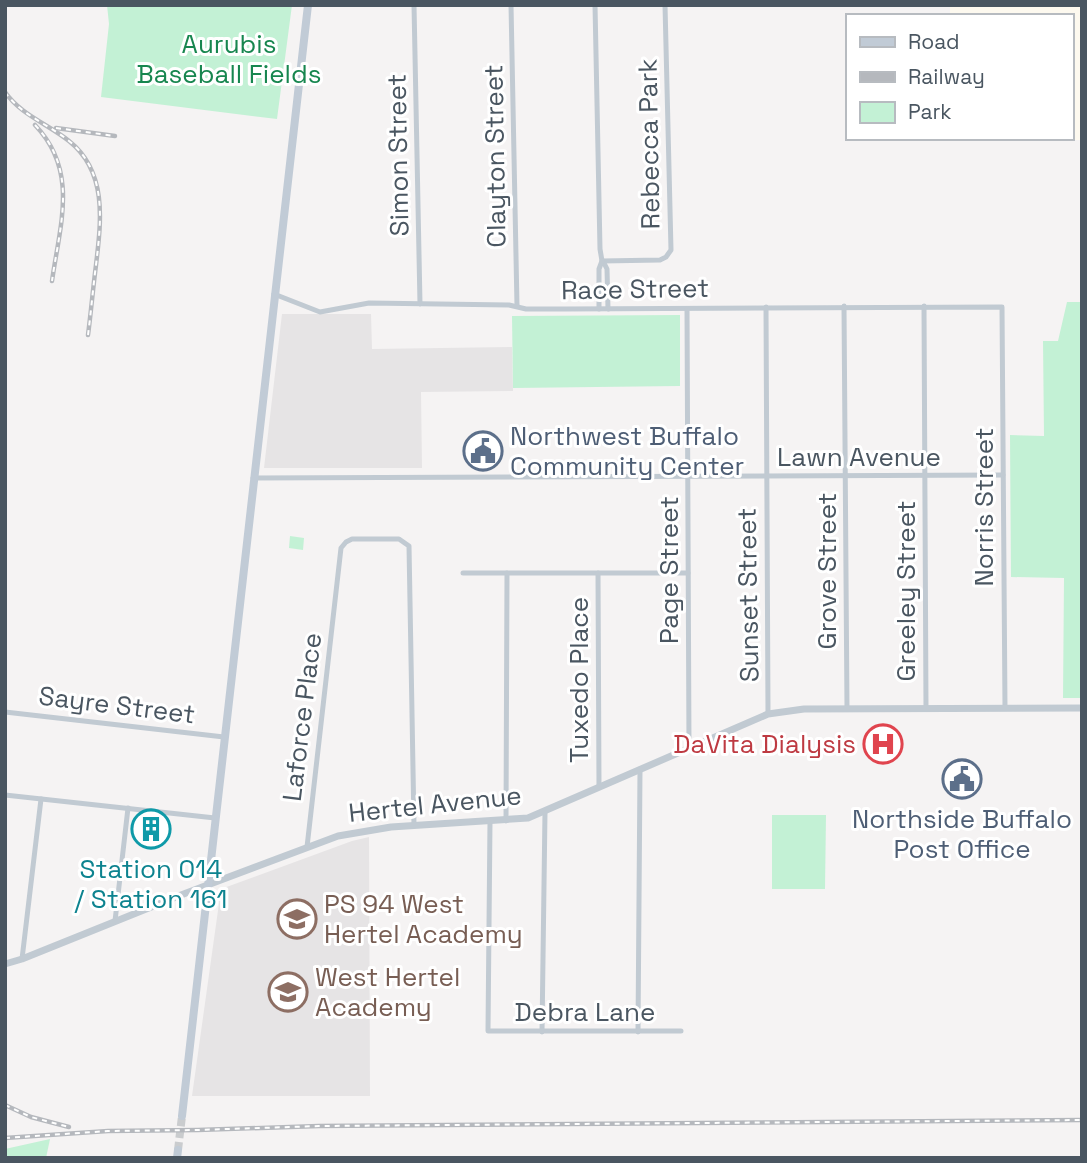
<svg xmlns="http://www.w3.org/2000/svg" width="1087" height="1163" viewBox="0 0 1087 1163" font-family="'Space Grotesk',sans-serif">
  <rect width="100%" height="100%" fill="#f5f3f3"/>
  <!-- commercial -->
  <polygon fill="#fdf9ef" points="950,5 1082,5 1082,140 967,141 959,139 1071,138 1071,16 950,16"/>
  <!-- education -->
  <g fill="#e6e4e5">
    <polygon points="282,314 371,314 372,349 512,347 513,391 421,392 422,468 264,468"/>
    <polygon points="369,837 370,1096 192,1096 221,889 352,841"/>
  </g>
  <!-- green -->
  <g fill="#c3f1d5">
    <polygon points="107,5 292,5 277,119 101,97 109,24"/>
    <polygon points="1067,302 1082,302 1082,698 1063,698 1064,578 1011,577 1010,435 1044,436 1043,341 1058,341"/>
    <polygon points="680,315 680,386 513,388 512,316"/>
    <polygon points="290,536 304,538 303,550 289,548"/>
    <polygon points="772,815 826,815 825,889 772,889"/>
    <polygon points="50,1139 46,1158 5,1158 5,1149"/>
  </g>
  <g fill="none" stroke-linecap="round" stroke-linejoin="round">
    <!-- secondary-tunnel -->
    <polyline stroke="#caccce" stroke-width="8" stroke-dasharray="8 4" stroke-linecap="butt" points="178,1150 182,1116"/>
    <!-- minor -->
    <g stroke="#c1cad2" stroke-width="5">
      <polyline points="414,5 420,304"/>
      <polyline points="511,5 517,306"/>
      <polyline points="595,5 600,249 602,261 660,260 666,257 671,250 665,5"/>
      <polyline points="603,261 607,269 608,309"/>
      <polyline points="274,294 320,312 369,303 509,305 526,309 566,309 1002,307 1005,708"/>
      <polyline points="844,306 847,709"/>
      <polyline points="924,306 926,708"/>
      <polyline points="766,307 768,714"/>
      <polyline points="599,309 599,269 602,261"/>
      <polyline points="687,309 689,747"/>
      <polyline points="253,478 1003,475"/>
      <polyline points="463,573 688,573"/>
      <polyline points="598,573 599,787"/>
      <polyline points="5,712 224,737"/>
      <polyline points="5,795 215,818"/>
      <polyline points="490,821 488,1031 681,1031"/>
      <polyline points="506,821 507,573"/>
      <polyline points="307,847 341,548 346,542 352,539 399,539 409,546 414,825"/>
      <polyline points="115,921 128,808"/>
      <polyline points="22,959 41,799"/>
      <polyline points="542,1032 545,812"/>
      <polyline points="638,1032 640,769"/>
    </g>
    <!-- tertiary -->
    <polyline stroke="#c1cad2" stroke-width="7" points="5,964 22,959 181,895 338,836 391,827 528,818 768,714 804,709 1082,708"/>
    <!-- secondary -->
    <g stroke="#c1cbd6" stroke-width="8">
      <polyline points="182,1116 308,5"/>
      <polyline points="177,1158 178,1150"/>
    </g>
    <!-- rail casing -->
    <g stroke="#b5b8bd" stroke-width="4.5">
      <g id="rail">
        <path d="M5,92C21,115 48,124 69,141C108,172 101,222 96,265C93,288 91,312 88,335"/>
        <path d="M35,125C79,171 60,224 52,281"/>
        <polyline points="56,128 115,136"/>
        <polyline points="5,1105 31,1117 69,1127"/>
        <polyline points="5,1138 108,1131 198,1130 319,1126 1082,1120"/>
      </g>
    </g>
    <!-- rail -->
    <use href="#rail" stroke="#fff" stroke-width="2" stroke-dasharray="5" stroke-linecap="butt"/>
  </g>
  <!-- icons -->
  <defs>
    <g id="civic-ring" transform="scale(2.0125)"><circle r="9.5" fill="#fff" stroke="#5c6f8a" stroke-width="1.5"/><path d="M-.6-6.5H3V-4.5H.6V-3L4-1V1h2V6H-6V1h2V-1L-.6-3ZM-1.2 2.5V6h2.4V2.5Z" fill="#5c6f8a"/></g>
    <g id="hospital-ring" transform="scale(2.0125)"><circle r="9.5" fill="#fff" stroke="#e0444e" stroke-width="1.5"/><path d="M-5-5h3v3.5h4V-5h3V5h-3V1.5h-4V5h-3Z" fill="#e0444e"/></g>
    <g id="building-ring" transform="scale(2.0125)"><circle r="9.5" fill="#fff" stroke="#0f9aa8" stroke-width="1.5"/><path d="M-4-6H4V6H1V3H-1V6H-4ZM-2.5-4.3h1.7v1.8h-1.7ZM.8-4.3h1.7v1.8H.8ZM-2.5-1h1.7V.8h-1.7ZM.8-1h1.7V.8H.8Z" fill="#0f9aa8"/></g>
    <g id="school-ring" transform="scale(2.0125)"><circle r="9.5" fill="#fff" stroke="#8d6e63" stroke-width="1.5"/><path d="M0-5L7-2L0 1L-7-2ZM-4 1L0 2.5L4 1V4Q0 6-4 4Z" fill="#8d6e63"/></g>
  </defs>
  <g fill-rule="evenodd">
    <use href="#civic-ring" x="483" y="451"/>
    <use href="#hospital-ring" x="883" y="744"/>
    <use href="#civic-ring" x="962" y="779"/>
    <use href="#building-ring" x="151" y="829"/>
    <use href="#school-ring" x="297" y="919"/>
    <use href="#school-ring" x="288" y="992"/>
  </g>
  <g text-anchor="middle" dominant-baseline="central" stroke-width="6" stroke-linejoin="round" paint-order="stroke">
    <!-- park labels -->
    <g font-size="26" fill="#17864f" stroke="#fff">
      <text x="229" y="44">Aurubis<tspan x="229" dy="30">Baseball Fields</tspan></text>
    </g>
    <!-- street labels -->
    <g font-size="26" fill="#4a5661" stroke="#fff">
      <text transform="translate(649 144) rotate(-91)">Rebecca Park</text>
      <text transform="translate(398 155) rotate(-91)">Simon Street</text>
      <text transform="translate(495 156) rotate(-91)">Clayton Street</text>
      <text transform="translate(635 289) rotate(-1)">Race Street</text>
      <text x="859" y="457">Lawn Avenue</text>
      <text transform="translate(984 507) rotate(-90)">Norris Street</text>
      <text transform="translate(669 570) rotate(-90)">Page Street</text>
      <text transform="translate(827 571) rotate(-90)">Grove Street</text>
      <text transform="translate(906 591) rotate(-90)">Greeley Street</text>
      <text transform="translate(748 595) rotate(-91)">Sunset Street</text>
      <text transform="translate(579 680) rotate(-90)">Tuxedo Place</text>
      <text transform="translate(117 705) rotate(7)">Sayre Street</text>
      <text transform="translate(302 717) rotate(-83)">Laforce Place</text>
      <text transform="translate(435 804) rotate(-6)">Hertel Avenue</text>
      <text x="585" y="1012">Debra Lane</text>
    </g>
    <!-- service labels -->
    <g font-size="26" fill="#4e5e75" stroke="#fff" text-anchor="start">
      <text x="510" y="436">Northwest Buffalo<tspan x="510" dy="30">Community Center</tspan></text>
      <text x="962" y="819" text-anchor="middle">Northside Buffalo<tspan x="962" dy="30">Post Office</tspan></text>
    </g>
    <!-- health labels -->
    <g font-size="26" fill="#be3a42" stroke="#fff" text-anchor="end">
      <text x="856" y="744">DaVita Dialysis</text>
    </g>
    <!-- culture labels -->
    <g font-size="26" fill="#0d838f" stroke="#fff">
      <text x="151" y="869">Station 014<tspan x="151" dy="30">/ Station 161</tspan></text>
    </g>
    <!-- education labels -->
    <g font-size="26" fill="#785e54" stroke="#fff" text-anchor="start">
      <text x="324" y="904">PS 94 West<tspan x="324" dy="30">Hertel Academy</tspan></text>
      <text x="315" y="977">West Hertel<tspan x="315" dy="30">Academy</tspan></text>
    </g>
  </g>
  <!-- border -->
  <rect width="1087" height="1163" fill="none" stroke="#4a5661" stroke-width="14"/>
  <!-- legend -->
  <rect x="846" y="14" width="228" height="126" fill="#ffffff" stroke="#b7bbc0" stroke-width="2"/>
  <rect x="860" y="37" width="35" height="10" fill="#c1cbd6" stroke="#b7bbc0" stroke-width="2"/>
  <text x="908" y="49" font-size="21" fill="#4a5661">Road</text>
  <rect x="860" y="72" width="35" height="10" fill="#b5b8bd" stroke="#b7bbc0" stroke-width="2"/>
  <text x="908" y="84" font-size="21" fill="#4a5661">Railway</text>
  <rect x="860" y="102" width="35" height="21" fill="#c3f1d5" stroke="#b7bbc0" stroke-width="2"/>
  <text x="908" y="119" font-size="21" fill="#4a5661">Park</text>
</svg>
